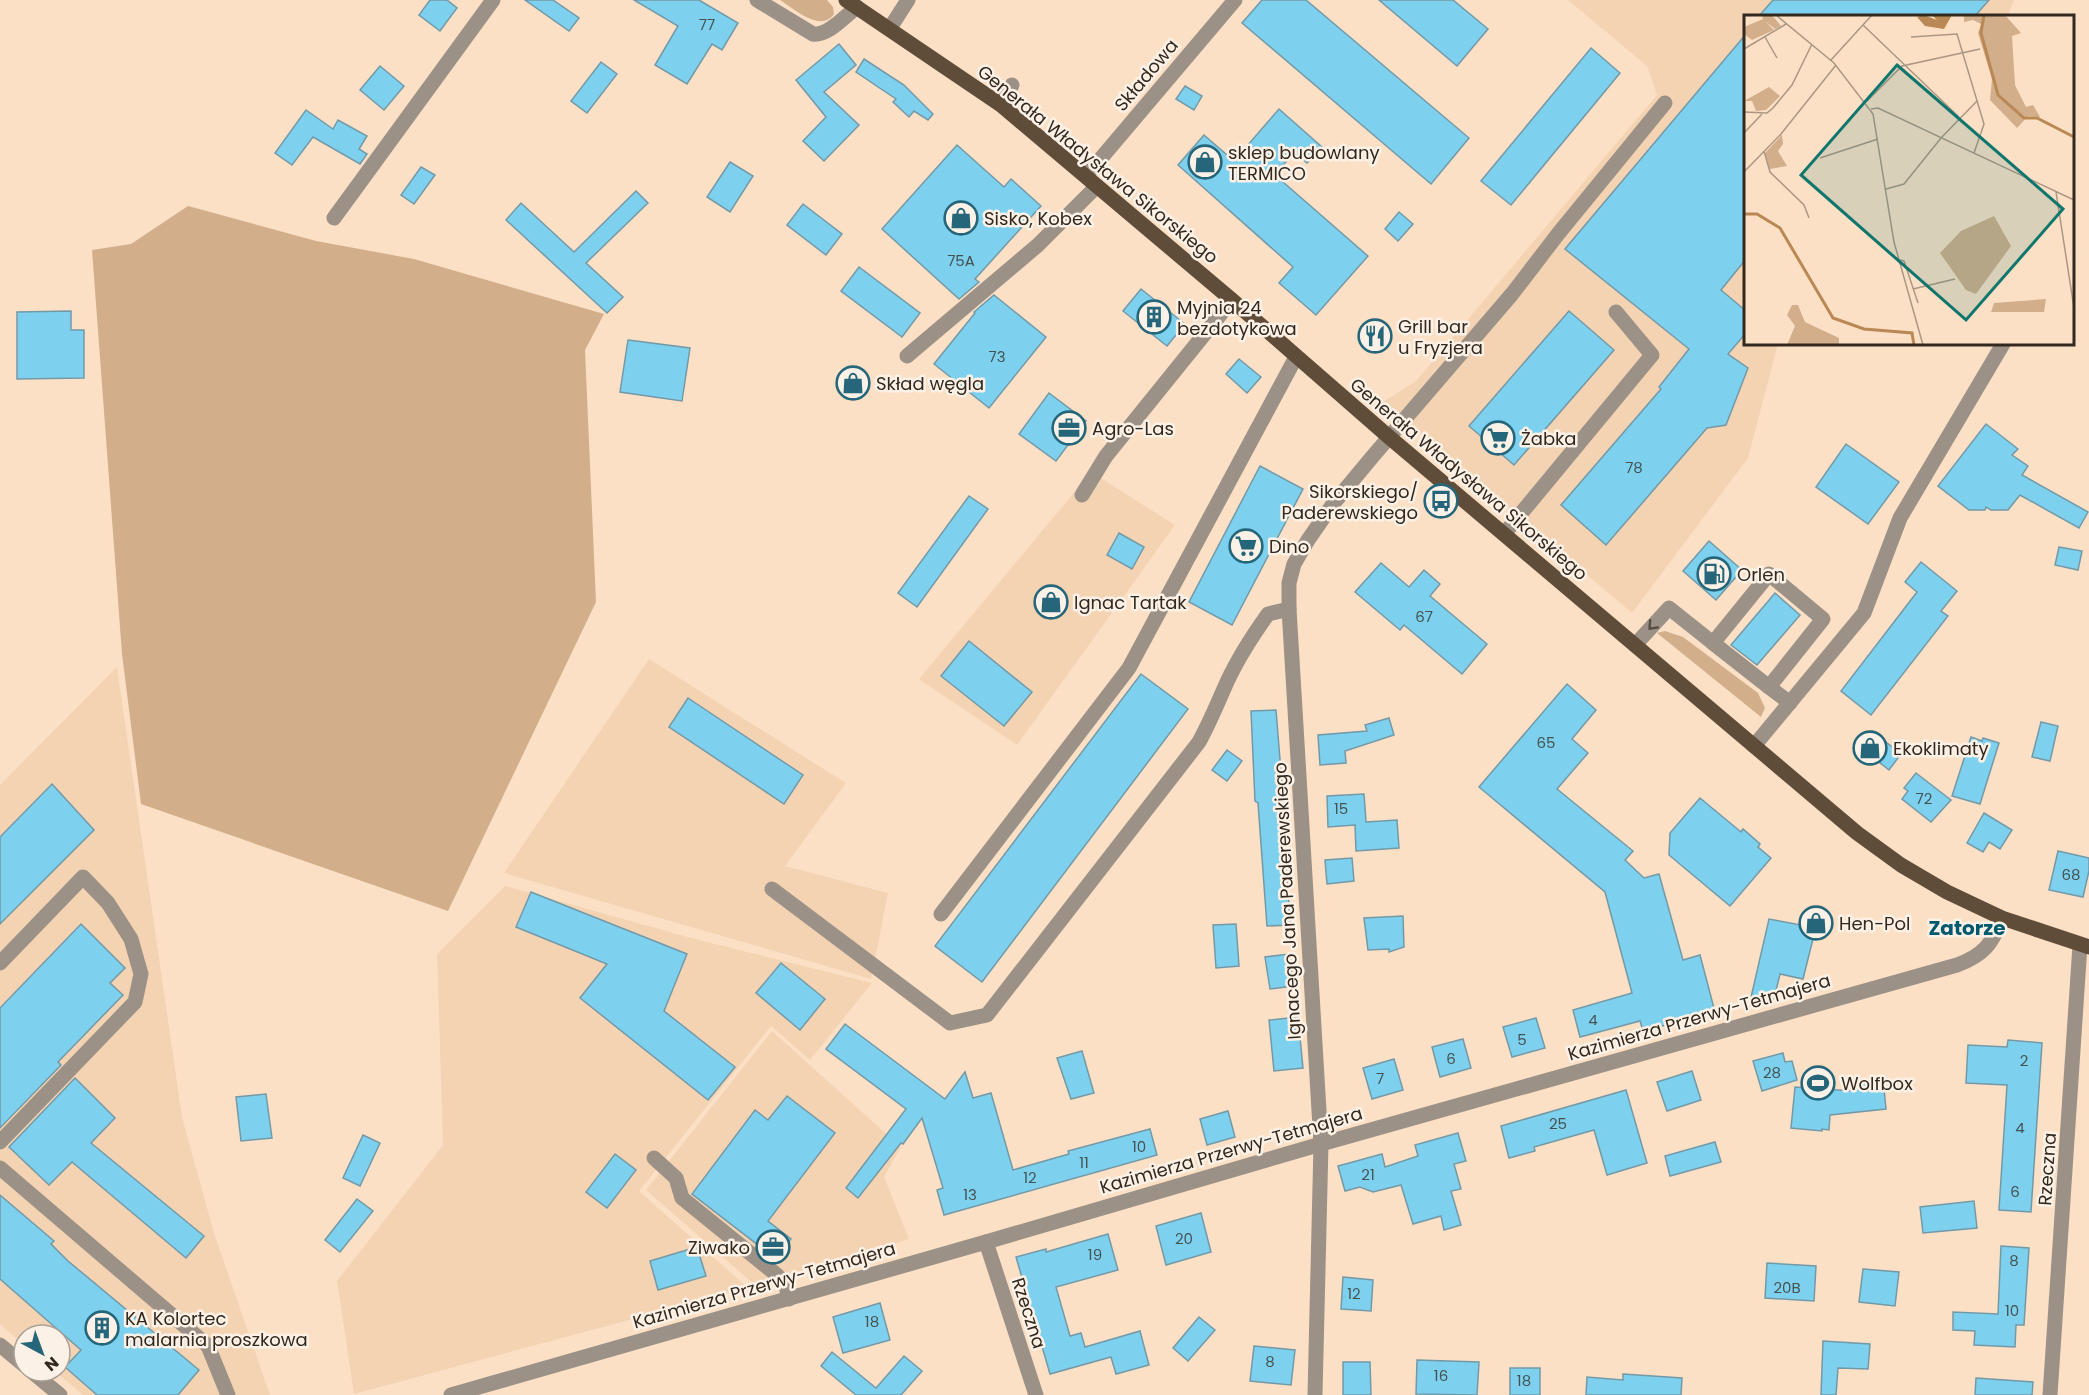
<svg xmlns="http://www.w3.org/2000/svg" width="2089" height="1395" viewBox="0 0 2089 1395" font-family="Poppins,sans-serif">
  <rect width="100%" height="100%" fill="#fce0c6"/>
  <!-- built -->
  <g fill="#f4d3b3">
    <polygon points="1568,0 2014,0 2008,16 1746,16 1746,344 1778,344 1748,458 1632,613 1383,402 1416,381 1657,95 1647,66"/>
    <polygon points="1091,472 1175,525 1017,745 919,679"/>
    <polygon points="649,659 846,783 785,866 888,893 871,979 504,873"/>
    <polygon points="117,667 182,1117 214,1233 270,1395 83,1395 55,1371 60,1371 60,1335 24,1335 24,1345 0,1324 0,785"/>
    <polygon points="505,886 695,939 872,983 810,1060 771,1026 639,1191 748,1288 354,1394 337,1281 443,1145 437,954"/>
    <polygon points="772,1031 901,1147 884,1177 909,1239 757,1287 646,1190"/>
  </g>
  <!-- green -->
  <g fill="#d2ae8b">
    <path d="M780,0H827L833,7L834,14C821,33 794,9 780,0Z"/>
    <polygon points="188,206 316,241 414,259 604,314 585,350 596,602 448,911 141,804 122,654 92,250 131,244"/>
    <polygon points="1665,631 1683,637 1758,693 1765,708 1761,717 1657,633"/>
  </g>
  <!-- building -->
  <g fill="#7ed1ee" stroke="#7399a7" stroke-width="1.5">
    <polygon points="430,0 447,0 457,8 440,31 419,15"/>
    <polygon points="525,0 553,0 579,18 569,31"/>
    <polygon points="634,0 699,0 738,23 722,50 712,44 687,84 655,65 678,26"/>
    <polygon points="1262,0 1306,0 1469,138 1431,184 1242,23"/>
    <polygon points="1379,0 1453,0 1488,29 1457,66"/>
    <polygon points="1773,0 1989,0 1975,16 1759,16"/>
    <polygon points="1746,34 1746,259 1721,290 1746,311 1746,333 1728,354 1748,368 1726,425 1707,428 1606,545 1561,505 1661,389 1659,387 1689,349 1565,249"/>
    <polygon points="839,44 856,65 824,92 859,125 824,161 803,141 826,117 796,80"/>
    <polygon points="1591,48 1620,73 1511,205 1481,181"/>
    <polygon points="864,59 904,85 933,114 928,120 914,111 909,117 893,102 896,99 856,72"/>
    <polygon points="601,62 617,74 587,113 571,101"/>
    <polygon points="380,66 404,86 384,110 360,90"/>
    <polygon points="1185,86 1202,96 1194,110 1176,99"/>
    <polygon points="1279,109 1322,147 1307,163 1294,152 1275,175 1368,256 1316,315 1279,283 1293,267 1178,165 1204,135 1234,161"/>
    <polygon points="306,110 333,129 338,120 367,136 359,149 367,154 360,164 313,137 292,165 275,153"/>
    <polygon points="957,145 1004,187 1011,179 1041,206 975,279 979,282 959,299 882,229"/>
    <polygon points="730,162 753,176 730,212 707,197"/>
    <polygon points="421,167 435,175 414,204 401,195"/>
    <polygon points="636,191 648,203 586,263 623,297 607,313 506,220 521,203 574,252"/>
    <polygon points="803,204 842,234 826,255 787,225"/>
    <polygon points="1399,212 1413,224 1398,241 1385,229"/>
    <polygon points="859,267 920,313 902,337 841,291"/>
    <polygon points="1141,289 1185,324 1167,346 1123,311"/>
    <polygon points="994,295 1046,337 989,408 934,364 975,313 974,312"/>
    <polygon points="71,311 71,330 84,330 84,378 17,379 17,312"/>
    <polygon points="1569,311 1614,350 1514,465 1469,426"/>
    <polygon points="628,340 690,348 682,401 620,392"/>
    <polygon points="1239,359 1261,377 1247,393 1226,374"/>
    <polygon points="1049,393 1086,421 1056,461 1019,434"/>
    <polygon points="1986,424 2018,449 2012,455 2028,466 2022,475 2088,512 2079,528 2020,495 2008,510 1991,510 1986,507 1985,510 1969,510 1938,486"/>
    <polygon points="1846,444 1899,482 1868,524 1816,487"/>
    <polygon points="1260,466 1303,489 1232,625 1189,602"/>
    <polygon points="969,496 988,509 917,607 898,593"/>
    <polygon points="1119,533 1144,547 1132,569 1107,555"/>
    <polygon points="1709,541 1742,570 1716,600 1683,571"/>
    <polygon points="2059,547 2082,551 2078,570 2055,565"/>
    <polygon points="1921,562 1957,591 1941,611 1948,616 1871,715 1841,691 1917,592 1905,582"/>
    <polygon points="1381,563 1409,587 1424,570 1440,584 1430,596 1487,644 1462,674 1404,625 1400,630 1355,592"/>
    <polygon points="1775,593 1800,615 1757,665 1731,645"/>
    <polygon points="969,641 1032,692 1004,726 941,676"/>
    <polygon points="1141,674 1188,709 982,982 935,946"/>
    <polygon points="1567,684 1596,710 1572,739 1588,753 1557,789 1633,851 1625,860 1644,878 1659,874 1683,960 1700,955 1715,1012 1643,1031 1640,1021 1580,1037 1573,1010 1632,993 1605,892 1479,787"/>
    <polygon points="688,698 803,775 784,804 669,727"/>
    <polygon points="1276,710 1284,809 1280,810 1291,925 1267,926 1258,803 1255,801 1251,711"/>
    <polygon points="1389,718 1394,735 1345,751 1346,763 1320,765 1318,735 1367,731 1365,725"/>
    <polygon points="2041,722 2058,726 2050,761 2032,757"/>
    <polygon points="1872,731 1901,754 1889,770 1860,747"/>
    <polygon points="1971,737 1982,741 1983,738 1999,743 1980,804 1952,796"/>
    <polygon points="1227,750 1242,761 1227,781 1212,770"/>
    <polygon points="1916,773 1951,800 1931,822 1902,799 1908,791 1904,788"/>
    <polygon points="52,784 94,830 0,924 0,837"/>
    <polygon points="1364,794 1366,822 1397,820 1399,848 1356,851 1355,825 1328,827 1327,796"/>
    <polygon points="1700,798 1741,832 1743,829 1760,844 1758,847 1771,858 1730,906 1669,855 1670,833"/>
    <polygon points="1984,813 2012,830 2000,849 1989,842 1983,852 1967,843"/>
    <polygon points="2058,851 2089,858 2089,871 2083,897 2049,890"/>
    <polygon points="1352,858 1354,881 1327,884 1325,860"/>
    <polygon points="531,892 687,954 664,1011 735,1067 708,1100 580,998 607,964 516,927"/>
    <polygon points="1810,911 1827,915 1822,932 1815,931 1803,979 1780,974 1774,999 1749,1006 1769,919 1806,926"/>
    <polygon points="1403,916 1404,947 1389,952 1389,949 1368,950 1364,918"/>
    <polygon points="81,924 125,968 110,983 123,995 58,1062 61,1065 0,1128 0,1008"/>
    <polygon points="1236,924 1239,966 1216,968 1213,925"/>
    <polygon points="1289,954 1294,986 1270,989 1265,957"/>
    <polygon points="781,963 825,999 800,1030 756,993"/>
    <polygon points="1298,1017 1303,1068 1274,1071 1269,1020"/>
    <polygon points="1536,1018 1545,1048 1512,1057 1503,1027"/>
    <polygon points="845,1024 945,1099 965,1072 973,1098 991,1093 1013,1170 1069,1154 1068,1151 1150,1129 1157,1155 944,1215 937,1190 943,1188 922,1118 903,1144 901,1143 858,1198 846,1188 906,1109 826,1049"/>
    <polygon points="1463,1039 1471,1068 1440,1077 1432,1047"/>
    <polygon points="2008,1040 2042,1043 2031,1212 1999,1210 2007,1085 1966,1083 1968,1045 2007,1047"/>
    <polygon points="1082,1051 1094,1093 1071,1099 1057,1058"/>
    <polygon points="1783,1053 1785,1062 1792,1061 1797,1080 1762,1091 1753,1061"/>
    <polygon points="1394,1059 1403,1090 1372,1099 1363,1068"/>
    <polygon points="1692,1071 1701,1100 1667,1111 1657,1082"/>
    <polygon points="75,1078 115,1118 91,1143 204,1236 186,1258 72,1162 49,1185 9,1147"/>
    <polygon points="1883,1078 1886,1109 1830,1115 1829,1130 1822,1129 1822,1131 1791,1128 1795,1087 1852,1091 1851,1082"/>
    <polygon points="1626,1090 1647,1163 1607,1175 1594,1130 1534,1147 1535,1151 1509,1158 1501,1126"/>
    <polygon points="266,1094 272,1138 241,1141 236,1097"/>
    <polygon points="787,1096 835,1133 768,1221 791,1239 776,1259 692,1194 755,1110 768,1120"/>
    <polygon points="1228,1111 1235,1137 1207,1145 1200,1119"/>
    <polygon points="1458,1133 1466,1161 1454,1164 1461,1189 1451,1191 1461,1225 1444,1230 1441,1216 1413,1224 1401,1185 1373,1192 1360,1187 1345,1191 1338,1166 1382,1154 1385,1167 1418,1156 1415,1145"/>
    <polygon points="363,1135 380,1143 360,1186 343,1178"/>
    <polygon points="1715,1142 1721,1162 1670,1176 1665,1156"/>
    <polygon points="615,1154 636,1170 607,1208 586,1192"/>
    <polygon points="0,1195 54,1241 51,1244 68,1261 199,1370 178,1395 97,1395 65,1367 81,1350 0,1279"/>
    <polygon points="357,1199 373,1211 340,1252 325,1240"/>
    <polygon points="1974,1201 1977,1228 1923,1233 1920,1207"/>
    <polygon points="1201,1213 1211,1252 1166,1265 1156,1226"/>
    <polygon points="1108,1234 1118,1270 1056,1287 1070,1336 1081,1333 1085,1347 1140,1331 1149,1365 1116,1374 1111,1357 1050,1374 1016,1257 1046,1249 1046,1252"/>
    <polygon points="2001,1246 2029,1248 2024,1325 2016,1325 2015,1347 1974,1345 1975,1331 1953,1330 1953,1312 1998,1314"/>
    <polygon points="697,1247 706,1276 658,1290 650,1261"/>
    <polygon points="1767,1263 1816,1266 1814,1301 1765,1298"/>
    <polygon points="1863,1269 1899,1272 1895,1306 1859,1302"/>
    <polygon points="1343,1277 1373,1280 1371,1311 1341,1309"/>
    <polygon points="880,1303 890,1340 843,1353 833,1317"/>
    <polygon points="1199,1317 1215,1330 1188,1361 1173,1348"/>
    <polygon points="1823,1341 1870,1344 1868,1369 1838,1368 1836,1395 1821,1395"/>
    <polygon points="1254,1346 1295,1350 1291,1385 1250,1381"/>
    <polygon points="832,1352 876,1388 904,1356 922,1371 901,1395 856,1395 821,1366"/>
    <polygon points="1417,1360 1479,1362 1477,1395 1416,1394"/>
    <polygon points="1343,1362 1370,1362 1371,1395 1343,1395"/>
    <rect x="1510" y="1368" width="30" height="27"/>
    <polygon points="1623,1374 1682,1378 1681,1395 1586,1395 1587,1377 1623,1380"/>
    <polygon points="1976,1378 2033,1382 2032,1395 1975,1395"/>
  </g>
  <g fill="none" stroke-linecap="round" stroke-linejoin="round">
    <!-- minor -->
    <g stroke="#9c9186" stroke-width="15">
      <path d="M757,0L813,34C828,36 845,16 857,7"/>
      <polyline points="890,28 908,0"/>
      <polyline points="1001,105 1012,85"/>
      <polyline points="1086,176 1235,0"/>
      <polyline points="334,218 493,0"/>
      <polyline points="907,356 1038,245 1097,186"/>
      <polyline points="1082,495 1106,456 1232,300"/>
      <polyline points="1504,534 1652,355 1616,312"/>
      <polyline points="1713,643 1769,687"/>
      <polyline points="1635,645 1669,608 1713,643 1769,574 1823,619 1769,687 1790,703"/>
      <polyline points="1754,746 1864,613 1900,518 2003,344"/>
      <path d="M772,889L950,1023L987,1015L1199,742C1210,722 1218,702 1227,682C1238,658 1253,635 1268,614L1289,609"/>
      <polyline points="941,914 1129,668 1296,357"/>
      <polyline points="0,963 83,877 108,903 131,939 141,974 135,1002 0,1142"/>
      <polyline points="654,1158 676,1178 682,1198 777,1275 786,1286 789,1299"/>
      <polyline points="0,1168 208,1346 228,1395"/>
      <polyline points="986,1242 1036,1395"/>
      <polyline points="0,1345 24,1365"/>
      <polyline points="31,1371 60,1395"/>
      <path d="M451,1395L986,1242L1321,1144L1957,965C1984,955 1992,944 2002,918"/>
      <polyline points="1315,1395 1321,1144 1289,609 1289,583 1294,564 1308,540 1333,504 1373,456 1512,294 1558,234 1665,103"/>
      <polyline points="2050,1395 2080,945"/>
    </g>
    <!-- major -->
    <polyline stroke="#5f4c39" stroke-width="15" points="846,0 1001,105 1232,300 1389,437 1857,833 1901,865 1947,892 2002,918 2089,947"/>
  </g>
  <!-- one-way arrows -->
  <defs><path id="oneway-chevron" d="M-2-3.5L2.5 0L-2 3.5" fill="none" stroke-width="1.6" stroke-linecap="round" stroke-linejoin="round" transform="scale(1.5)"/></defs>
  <use stroke="#574d42" href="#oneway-chevron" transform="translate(1652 626) rotate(133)"/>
  <!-- icons -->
  <defs>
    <g id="shop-ring" transform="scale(1.725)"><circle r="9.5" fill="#fcf1e6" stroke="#25667a" stroke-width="1.5"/><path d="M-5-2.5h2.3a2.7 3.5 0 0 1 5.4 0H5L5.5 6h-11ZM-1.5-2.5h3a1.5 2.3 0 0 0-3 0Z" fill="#25667a"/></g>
    <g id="building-ring" transform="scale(1.725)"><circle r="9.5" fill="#fcf1e6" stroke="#25667a" stroke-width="1.5"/><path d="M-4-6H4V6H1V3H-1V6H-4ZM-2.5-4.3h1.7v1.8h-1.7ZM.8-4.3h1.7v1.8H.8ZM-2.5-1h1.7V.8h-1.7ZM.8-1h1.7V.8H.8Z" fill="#25667a"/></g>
    <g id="restaurant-ring" transform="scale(1.725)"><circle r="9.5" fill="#fcf1e6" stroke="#25667a" stroke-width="1.5"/><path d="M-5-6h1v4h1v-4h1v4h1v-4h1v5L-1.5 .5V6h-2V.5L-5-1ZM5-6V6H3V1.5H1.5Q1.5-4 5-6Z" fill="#25667a"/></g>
    <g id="office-ring" transform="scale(1.725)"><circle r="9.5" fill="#fcf1e6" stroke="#25667a" stroke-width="1.5"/><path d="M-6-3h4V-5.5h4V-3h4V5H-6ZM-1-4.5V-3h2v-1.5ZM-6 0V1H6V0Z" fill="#25667a"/></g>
    <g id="supermarket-ring" transform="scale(1.725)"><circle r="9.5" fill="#fcf1e6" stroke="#25667a" stroke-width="1.5"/><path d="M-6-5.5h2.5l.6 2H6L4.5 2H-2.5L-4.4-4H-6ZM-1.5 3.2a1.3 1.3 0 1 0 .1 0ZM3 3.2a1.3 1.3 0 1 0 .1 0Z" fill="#25667a"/></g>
    <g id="bus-ring" transform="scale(1.725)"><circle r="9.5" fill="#fcf1e6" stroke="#25667a" stroke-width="1.5"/><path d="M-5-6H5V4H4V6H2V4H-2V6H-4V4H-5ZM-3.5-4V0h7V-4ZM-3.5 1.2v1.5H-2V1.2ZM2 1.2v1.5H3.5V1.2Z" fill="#25667a"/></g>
    <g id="fuel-ring" transform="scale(1.725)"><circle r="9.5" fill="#fcf1e6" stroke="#25667a" stroke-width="1.5"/><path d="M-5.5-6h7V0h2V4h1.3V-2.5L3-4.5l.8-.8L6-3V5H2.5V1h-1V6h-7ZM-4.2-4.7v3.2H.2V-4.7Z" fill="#25667a"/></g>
    <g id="stadium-ring" transform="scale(1.725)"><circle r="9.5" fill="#fcf1e6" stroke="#25667a" stroke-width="1.5"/><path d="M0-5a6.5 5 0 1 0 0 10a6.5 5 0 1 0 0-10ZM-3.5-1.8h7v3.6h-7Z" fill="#25667a"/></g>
  </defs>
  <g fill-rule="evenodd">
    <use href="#shop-ring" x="1205" y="162"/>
    <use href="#shop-ring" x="961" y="218"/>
    <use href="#building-ring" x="1154" y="317"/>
    <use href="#restaurant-ring" x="1375" y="336"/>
    <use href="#shop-ring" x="853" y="383"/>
    <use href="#office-ring" x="1069" y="428"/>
    <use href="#supermarket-ring" x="1498" y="438"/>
    <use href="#bus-ring" x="1441" y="501"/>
    <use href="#supermarket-ring" x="1246" y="546"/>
    <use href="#fuel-ring" x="1714" y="574"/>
    <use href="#shop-ring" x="1051" y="602"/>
    <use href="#shop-ring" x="1870" y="748"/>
    <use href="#shop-ring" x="1816" y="923"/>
    <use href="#stadium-ring" x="1818" y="1083"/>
    <use href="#office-ring" x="773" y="1247"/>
    <use href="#building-ring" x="102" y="1328"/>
  </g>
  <g text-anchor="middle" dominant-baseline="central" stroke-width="5" stroke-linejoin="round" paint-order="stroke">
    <!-- number labels -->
    <g font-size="15" fill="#455252">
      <text x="707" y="24">77</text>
      <text x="961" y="260">75A</text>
      <text x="997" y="356">73</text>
      <text x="1634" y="467">78</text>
      <text x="1424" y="616">67</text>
      <text x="1546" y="742">65</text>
      <text x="1924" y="798">72</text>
      <text x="1341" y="808">15</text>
      <text x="2071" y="874">68</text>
      <text x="1593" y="1019">4</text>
      <text x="1522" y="1039">5</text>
      <text x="1451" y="1058">6</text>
      <text x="2024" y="1060">2</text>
      <text x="1772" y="1072">28</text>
      <text x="1380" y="1078">7</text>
      <text x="1558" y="1123">25</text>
      <text x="2020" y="1127">4</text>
      <text x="1139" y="1146">10</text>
      <text x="1084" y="1162">11</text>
      <text x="1368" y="1174">21</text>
      <text x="1030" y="1177">12</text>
      <text x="2015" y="1191">6</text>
      <text x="970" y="1194">13</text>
      <text x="1184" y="1238">20</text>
      <text x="1095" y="1254">19</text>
      <text x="2014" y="1260">8</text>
      <text x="1787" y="1287">20B</text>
      <text x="1354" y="1293">12</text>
      <text x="2012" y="1310">10</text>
      <text x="872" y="1321">18</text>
      <text x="1270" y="1361">8</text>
      <text x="1441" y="1375">16</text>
      <text x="1524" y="1380">18</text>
    </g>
    <!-- street labels -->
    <g font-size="18" fill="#32281e" stroke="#fcf1e6">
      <text transform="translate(1146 75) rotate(-50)">Składowa</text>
      <text transform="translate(1098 164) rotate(39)">Generała Władysława Sikorskiego</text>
      <text transform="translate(1469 479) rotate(40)">Generała Władysława Sikorskiego</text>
      <text transform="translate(1287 901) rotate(-93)">Ignacego Jana Paderewskiego</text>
      <text transform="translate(1699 1017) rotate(-16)">Kazimierza Przerwy-Tetmajera</text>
      <text transform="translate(1231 1150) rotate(-16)">Kazimierza Przerwy-Tetmajera</text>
      <text transform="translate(2047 1169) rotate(-86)">Rzeczna</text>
      <text transform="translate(764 1285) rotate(-16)">Kazimierza Przerwy-Tetmajera</text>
      <text transform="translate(1029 1313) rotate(72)">Rzeczna</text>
    </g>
    <!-- poi labels -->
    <g font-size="18" fill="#32281e" stroke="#fcf1e6" text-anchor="start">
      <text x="1228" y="152">sklep budowlany<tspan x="1228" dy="21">TERMICO</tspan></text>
      <text x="984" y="218">Sisko, Kobex</text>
      <text x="1177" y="307">Myjnia 24<tspan x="1177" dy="21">bezdotykowa</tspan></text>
      <text x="1398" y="326">Grill bar<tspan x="1398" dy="21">u Fryzjera</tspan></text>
      <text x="876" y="383">Skład węgla</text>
      <text x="1092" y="428">Agro-Las</text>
      <text x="1521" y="438">Żabka</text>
      <text x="1418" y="491" text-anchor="end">Sikorskiego/<tspan x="1418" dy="21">Paderewskiego</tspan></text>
      <text x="1269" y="546">Dino</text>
      <text x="1737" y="574">Orlen</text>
      <text x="1074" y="602">Ignac Tartak</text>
      <text x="1893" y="748">Ekoklimaty</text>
      <text x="1839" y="923">Hen-Pol</text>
      <text x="1841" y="1083">Wolfbox</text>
      <text x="750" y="1247" text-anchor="end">Ziwako</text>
      <text x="125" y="1318">KA Kolortec<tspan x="125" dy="21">malarnia proszkowa</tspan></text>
    </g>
    <!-- neighbourhood labels -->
    <g font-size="20" font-weight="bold" fill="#00586e" stroke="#fcf1e6">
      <text x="1967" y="928">Zatorze</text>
    </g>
  </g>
  <!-- overview -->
  <g transform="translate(1744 15)">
    <rect width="330" height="330" fill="#fce0c6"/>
    <path d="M18,0H28L37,11L31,14L21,6L30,15L8,25L0,19V12L19,4ZM220,0H261L277,18L268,21L271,70L282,92L289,90L296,102L284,101L273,113L246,85L248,64L234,18L237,9L229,5L220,7ZM25,72L36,81L22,95L12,96L8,86H0ZM38,120L39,129L34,136L43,151L26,154L21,138ZM250,201L267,231L232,279L222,275L196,238L217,216ZM302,284L300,297H247L250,288ZM48,290H54L61,307L95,323V330H43L51,311L43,300Z" fill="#d2ae8b"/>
    <path d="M180,0L193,5L188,0H208L200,14L181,11L173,2Z" fill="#b98855"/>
    <path fill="none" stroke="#b98855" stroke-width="3" d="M240,0L237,18L254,80L280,103H293L330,122M0,199H13L36,213L89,303L120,314L168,318L170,330"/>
    <path fill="none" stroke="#ab9683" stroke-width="1.5" d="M32,0L90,48L129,99L150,227L179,330M119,10L215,102M21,22L33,43M167,22L213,19L240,109L230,138M0,34L42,9M87,45L128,0M123,86L158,51L236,34M127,94L134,93L330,185M0,97L23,98L29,93L48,70L68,29M0,118L18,99M20,136L26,157L60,190L65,203M76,143L134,124M0,157L37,119L92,50M142,174L160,169L197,123L233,86M312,177L330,293M156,245L160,246L174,288M169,274L211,264"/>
    <path fill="#0f766e" fill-opacity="0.15" stroke="#0f766e" stroke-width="3" d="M153,50L319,194L222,305L57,160Z"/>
    <rect width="330" height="330" fill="none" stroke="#32281e" stroke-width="3"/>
  </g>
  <!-- north arrow -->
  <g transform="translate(42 1353) rotate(139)"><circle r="28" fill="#fcf1e6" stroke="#aba196" stroke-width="1.5"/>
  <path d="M0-4.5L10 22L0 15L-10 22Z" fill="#25667a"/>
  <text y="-9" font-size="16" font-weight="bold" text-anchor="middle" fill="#32281e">N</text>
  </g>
</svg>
